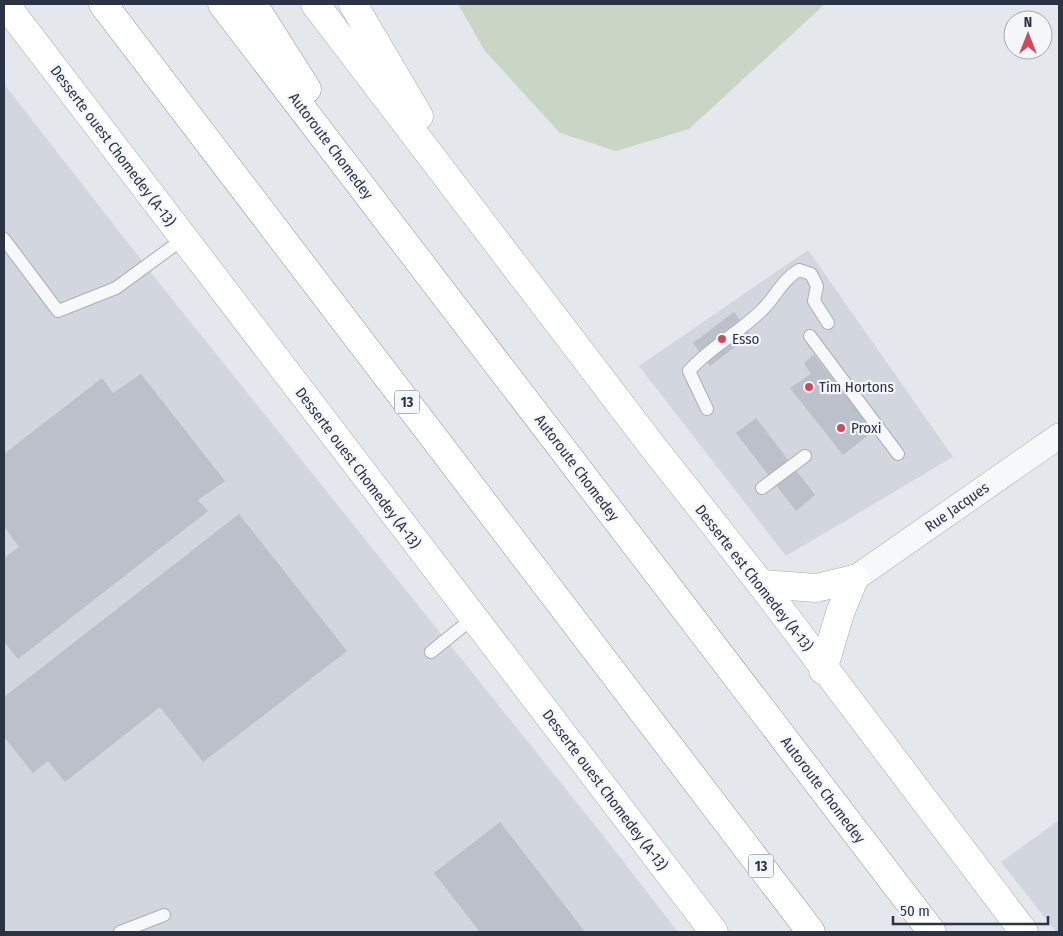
<svg xmlns="http://www.w3.org/2000/svg" width="1063" height="936" viewBox="0 0 1063 936" font-family="'Fira Sans Condensed',sans-serif">
  <rect width="100%" height="100%" fill="#e4e7ec"/>
  <!-- built -->
  <g fill="#d2d6de">
    <polygon points="4,84 160,284 602,834 678,932 4,932"/>
    <polygon points="808,250 953,457 786,556 639,366"/>
    <polygon points="1059,820 1059,932 1056,932 1001,862"/>
  </g>
  <!-- green -->
  <polygon fill="#c9d6c5" points="458,4 825,4 689,129 616,151 560,133 485,51"/>
  <!-- building -->
  <g fill="#bbc0ca">
    <polygon points="734,312 751,335 710,366 693,343"/>
    <polygon points="814,355 874,431 843,455 790,388 811,374 804,363"/>
    <polygon points="141,374 225,481 198,500 208,511 18,659 4,642 4,558 19,547 4,526 4,454 102,378 113,393"/>
    <polygon points="756,418 815,495 796,511 736,433"/>
    <polygon points="239,514 347,651 203,762 160,707 65,782 48,761 33,773 4,737 4,697"/>
    <polygon points="500,822 585,932 480,932 434,873"/>
  </g>
  <g fill="none" stroke-linecap="round" stroke-linejoin="round">
    <!-- lane casing -->
    <g stroke="#a9aeb7" stroke-width="14">
      <g id="lane">
        <polyline points="4,239 58,311 116,288 183,239"/>
        <polyline points="810,336 898,454"/>
        <path d="M707,409L689,371C711,346 741,332 763,309C776,296 783,279 799,270L811,274L817,286L814,301L828,323"/>
        <polyline points="762,488 805,456"/>
        <polyline points="431,652 473,618"/>
        <polyline points="120,932 164,915"/>
      </g>
    </g>
    <!-- street casing -->
    <g stroke="#a9aeb7" stroke-width="26">
      <polyline id="street" points="854,579 1059,436"/>
    </g>
    <!-- primary casing -->
    <g stroke="#a3abb8" stroke-width="29">
      <g id="primary">
        <polyline points="5,4 714,932"/>
        <polyline points="315,4 653,447 761,584 1024,932"/>
        <polyline points="353,4 419,116"/>
        <polyline points="761,584 816,588 854,579"/>
        <polyline points="823,670 840,613 854,579"/>
      </g>
    </g>
    <!-- highway casing -->
    <g stroke="#8b94a3" stroke-width="29">
      <g id="highway">
        <polyline points="103,4 811,932"/>
        <polyline points="222,4 932,932"/>
        <polyline points="253,4 307,89"/>
      </g>
    </g>
    <!-- lane -->
    <use href="#lane" stroke="#f7f8fa" stroke-width="12"/>
    <!-- street -->
    <use href="#street" stroke="#f7f8fa" stroke-width="25"/>
    <!-- primary -->
    <use href="#primary" stroke="#fff" stroke-width="28"/>
    <!-- highway -->
    <use href="#highway" stroke="#fff" stroke-width="28"/>
  </g>
  <!-- markers -->
  <g fill="#d1495b" stroke="#f4f6f9" stroke-width="2">
    <circle cx="722" cy="339" r="5"/>
    <circle cx="809" cy="387" r="5"/>
    <circle cx="841" cy="428" r="5"/>
  </g>
  <g text-anchor="middle" dominant-baseline="central" stroke-width="4.5" stroke-linejoin="round" paint-order="stroke">
    <!-- shield labels -->
    <g fill="#f4f6f9" stroke="#676e7b" stroke-width="1">
      <rect x="394.5" y="390.5" width="25" height="23" rx="4"/>
      <rect x="748.5" y="854.5" width="25" height="23" rx="4"/>
    </g>
    <g font-size="14" font-weight="bold" fill="#2b3445">
      <text x="407" y="402">13</text>
      <text x="761" y="866">13</text>
    </g>
    <!-- street labels -->
    <g font-size="15" fill="#2b3445" stroke="#f4f6f9">
      <text transform="translate(113 146) rotate(53)">Desserte ouest Chomedey (A-13)</text>
      <text transform="translate(331 146) rotate(53)">Autoroute Chomedey</text>
      <text transform="translate(358 468) rotate(53)">Desserte ouest Chomedey (A-13)</text>
      <text transform="translate(577 468) rotate(53)">Autoroute Chomedey</text>
      <text transform="translate(957 507) rotate(-35)">Rue Jacques</text>
      <text transform="translate(754 578) rotate(52)">Desserte est Chomedey (A-13)</text>
      <text transform="translate(605 790) rotate(53)">Desserte ouest Chomedey (A-13)</text>
      <text transform="translate(823 790) rotate(53)">Autoroute Chomedey</text>
    </g>
    <!-- poi labels -->
    <g font-size="15" fill="#2b3445" stroke="#f4f6f9" text-anchor="start">
      <text x="732" y="339">Esso</text>
      <text x="819" y="387">Tim Hortons</text>
      <text x="851" y="428">Proxi</text>
    </g>
  </g>
  <!-- border -->
  <rect width="1063" height="936" fill="none" stroke="#2b3445" stroke-width="10"/>
  <!-- north arrow -->
  <g transform="translate(1028 35)"><circle r="24" fill="#f4f6f9" stroke="#a4a8b1"/>
  <path d="M0-4L9 19L0 12L-9 19Z" fill="#d1495b"/>
  <text y="-8" font-size="14" font-weight="bold" text-anchor="middle" fill="#2b3445">N</text>
  </g>
  <!-- scale -->
  <path d="M893 916v8h155v-8" fill="none" stroke="#2b3445" stroke-width="2.5"/>
  <text x="900" y="916" font-size="15" fill="#2b3445" stroke="#f4f6f9" stroke-width="4" paint-order="stroke">50 m</text>
</svg>
